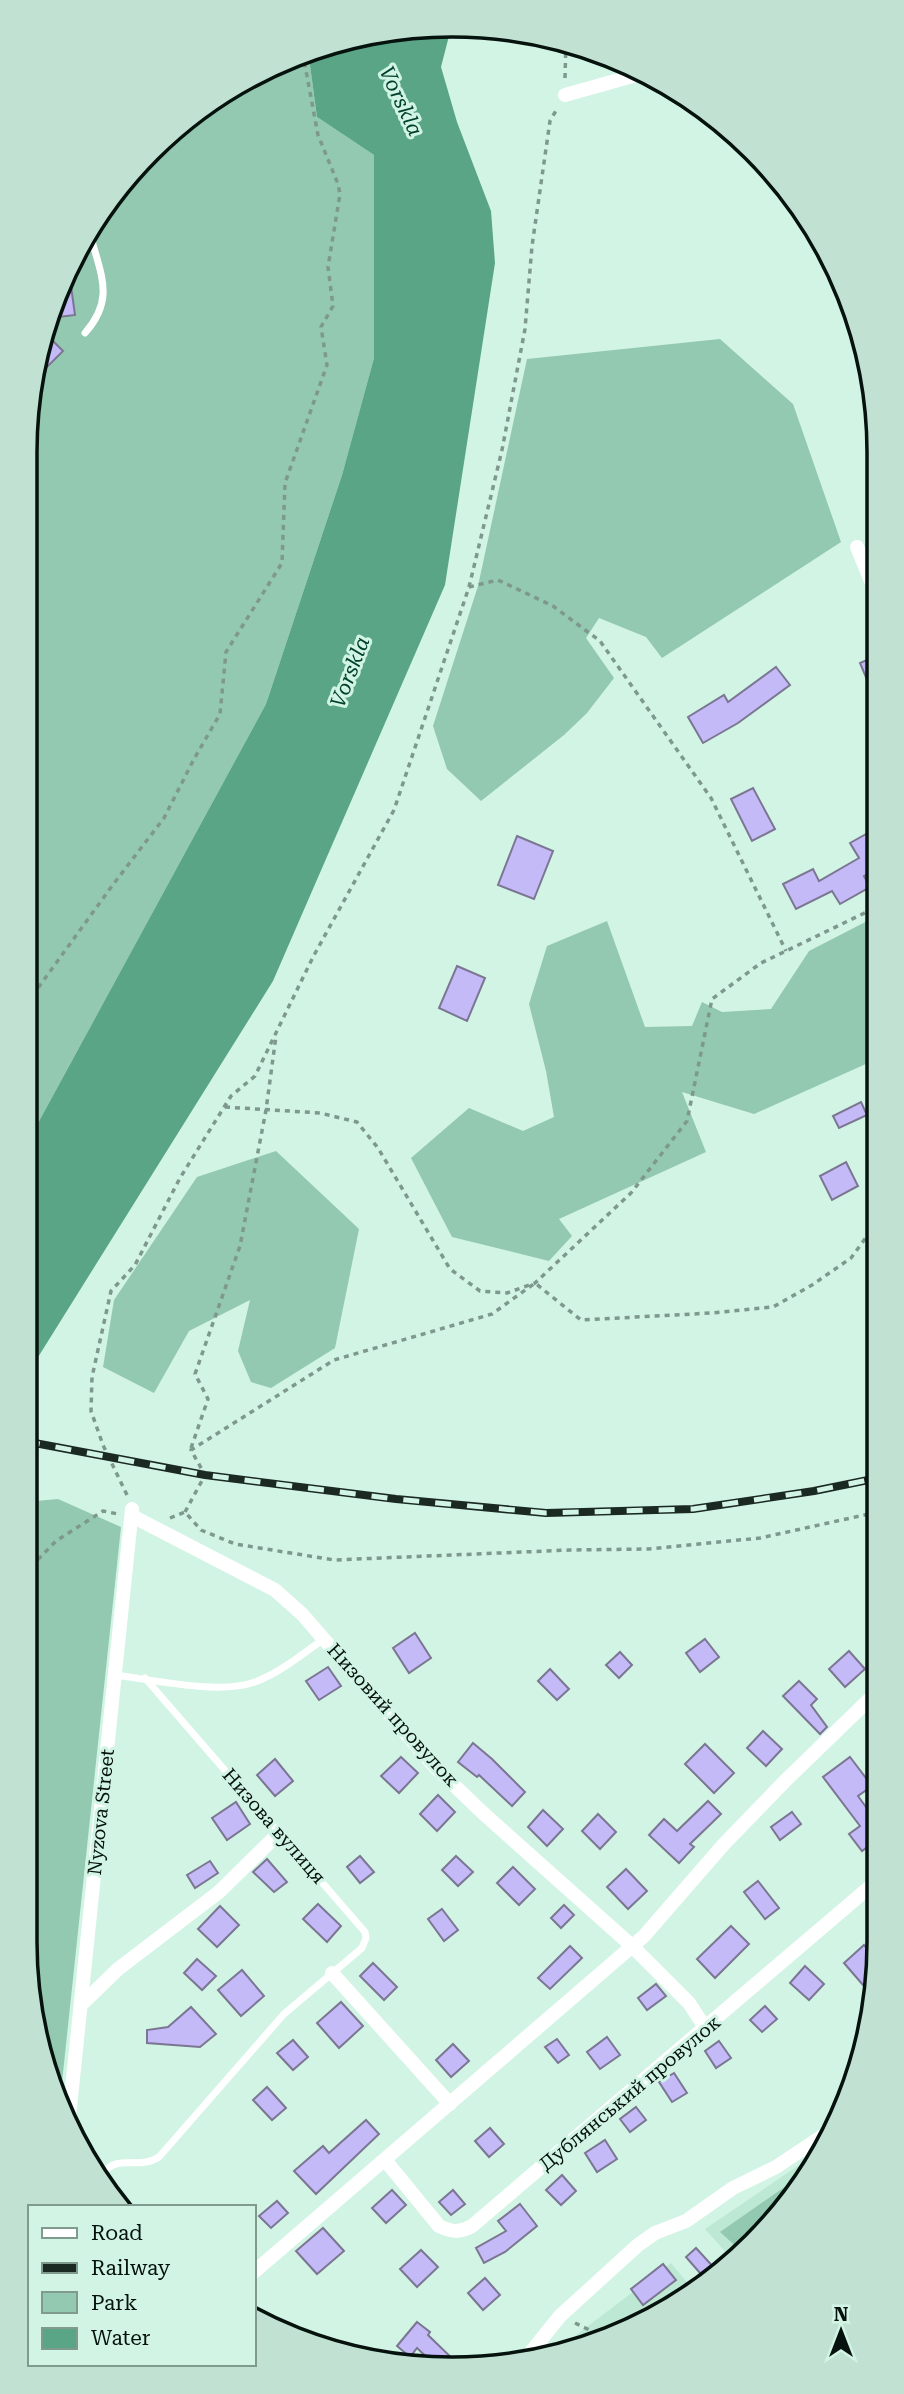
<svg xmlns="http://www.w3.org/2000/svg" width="904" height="2394" viewBox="0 0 904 2394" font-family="'Roboto Serif',serif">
  <rect width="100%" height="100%" fill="#d1f4e4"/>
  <!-- built -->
  <g fill="#bde8d4">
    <polygon points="814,2155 791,2202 731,2258 705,2229"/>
    <polygon points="671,2263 695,2292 689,2298 550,2355"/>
  </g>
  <!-- green -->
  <g fill="#93c8b1">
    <polygon points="309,58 317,117 374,155 374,358 342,475 266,704 25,1147 24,452 39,341 113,191 239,82"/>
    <polygon points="720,339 793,404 841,542 662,658 646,637 599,618 586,638 614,678 587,713 564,735 481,801 447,769 433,726 478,586 527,359"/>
    <polygon points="877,916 877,1059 754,1114 682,1092 706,1152 559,1219 572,1236 549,1261 452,1237 411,1158 469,1108 523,1131 554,1117 546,1071 529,1004 547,946 607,921 645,1027 692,1026 702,1002 722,1012 771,1009 809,951"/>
    <polygon points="276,1151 359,1229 335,1348 271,1388 251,1382 238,1351 250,1300 189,1331 154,1393 103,1367 114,1300 197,1177"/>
    <polygon points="58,1499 121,1527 60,2101 47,2080 25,1942 25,1502"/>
    <polygon points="806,2172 791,2202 740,2250 720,2232"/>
  </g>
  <!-- water -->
  <polygon fill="#5ba587" points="397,28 450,32 441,67 457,122 491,211 495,263 445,585 273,981 25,1378 25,1147 266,704 342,475 374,358 374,155 317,117 309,58"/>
  <!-- building -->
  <g fill="#c5baf8" stroke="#7b7692" stroke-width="2">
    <polygon points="70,279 75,315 50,318 54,310"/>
    <polygon points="51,339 63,351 34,380 38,353"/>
    <polygon points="876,656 877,701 876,701 860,663"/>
    <polygon points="776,667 790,685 738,723 703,743 688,717 724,695 728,702"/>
    <polygon points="753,788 775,829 752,841 731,799"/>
    <polygon points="877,828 877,868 864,876 870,887 840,904 832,891 796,909 783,884 813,869 819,881 859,858 850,843"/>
    <polygon points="517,836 553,851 534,899 498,885"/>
    <polygon points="457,966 485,978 467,1021 439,1008"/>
    <polygon points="861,1102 867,1115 839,1128 833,1116"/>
    <polygon points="846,1162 858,1186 832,1200 820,1176"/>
    <polygon points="415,1633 431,1658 409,1673 393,1648"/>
    <polygon points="705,1639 719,1657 700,1672 686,1653"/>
    <polygon points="849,1651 865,1669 845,1687 829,1669"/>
    <polygon points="620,1652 632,1665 619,1678 606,1665"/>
    <polygon points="328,1667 341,1686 319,1700 306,1681"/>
    <polygon points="550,1669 569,1689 557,1700 538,1681"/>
    <polygon points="799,1681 817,1699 811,1705 827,1727 820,1734 783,1696"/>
    <polygon points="763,1731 782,1749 766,1766 747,1748"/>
    <polygon points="473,1743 492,1759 525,1792 512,1806 479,1775 477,1777 458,1762"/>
    <polygon points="705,1744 734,1773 714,1793 685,1764"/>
    <polygon points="401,1757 418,1773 399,1793 381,1776"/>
    <polygon points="850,1757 872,1786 858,1796 879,1825 879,1838 862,1851 849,1834 860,1826 823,1777"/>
    <polygon points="275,1759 293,1781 275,1796 257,1775"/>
    <polygon points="438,1795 455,1812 437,1831 420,1814"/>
    <polygon points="708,1801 721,1814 690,1844 694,1847 679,1863 649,1835 664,1819 677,1831"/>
    <polygon points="236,1802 250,1824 227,1840 212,1818"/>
    <polygon points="543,1810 563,1829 547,1846 528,1827"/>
    <polygon points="792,1812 801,1824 780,1840 771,1827"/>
    <polygon points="598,1814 616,1832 600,1849 582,1831"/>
    <polygon points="360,1856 374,1872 360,1883 347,1867"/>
    <polygon points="456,1856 473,1872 458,1886 442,1870"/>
    <polygon points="267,1859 287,1882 274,1892 253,1872"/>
    <polygon points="210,1861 218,1873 195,1888 187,1875"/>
    <polygon points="513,1867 535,1889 519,1905 497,1883"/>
    <polygon points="626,1869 647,1891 628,1909 607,1887"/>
    <polygon points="758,1881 779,1908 765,1919 744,1892"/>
    <polygon points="318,1904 341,1926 327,1942 303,1919"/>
    <polygon points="564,1905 574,1915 561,1928 551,1918"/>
    <polygon points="220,1906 239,1925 217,1947 198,1929"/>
    <polygon points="442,1909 458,1930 444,1941 428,1919"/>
    <polygon points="731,1926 749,1944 715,1978 697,1959"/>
    <polygon points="864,1945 877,1959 875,1974 863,1985 844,1963"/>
    <polygon points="570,1946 582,1958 550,1989 538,1978"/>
    <polygon points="197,1959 216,1976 202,1990 184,1973"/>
    <polygon points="373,1963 397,1987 384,2000 360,1976"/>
    <polygon points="805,1966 824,1984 809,2000 790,1983"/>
    <polygon points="242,1970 264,1996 241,2016 218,1990"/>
    <polygon points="656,1984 666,1996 647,2010 638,1998"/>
    <polygon points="341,2002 363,2026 339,2048 317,2023"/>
    <polygon points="765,2006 777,2019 762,2032 750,2020"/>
    <polygon points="191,2007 216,2034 200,2047 147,2043 147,2030 168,2027"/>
    <polygon points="607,2037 620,2055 600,2069 587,2052"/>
    <polygon points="557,2039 569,2055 558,2063 545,2047"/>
    <polygon points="293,2040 308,2057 293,2070 277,2053"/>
    <polygon points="719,2041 731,2058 716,2068 705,2051"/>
    <polygon points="453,2044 469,2061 451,2077 436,2060"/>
    <polygon points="674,2073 687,2093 672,2102 659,2082"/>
    <polygon points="267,2087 286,2108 272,2120 253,2100"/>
    <polygon points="636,2107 646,2120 630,2132 620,2119"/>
    <polygon points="366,2120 379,2134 316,2194 294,2171 323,2146 329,2153"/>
    <polygon points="490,2128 504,2144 489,2157 475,2141"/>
    <polygon points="605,2140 617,2159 597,2172 585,2153"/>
    <polygon points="562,2175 576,2191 561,2205 546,2190"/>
    <polygon points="392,2190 406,2205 386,2223 372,2208"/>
    <polygon points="453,2190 465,2204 451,2215 439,2202"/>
    <polygon points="277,2201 288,2213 271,2228 259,2216"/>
    <polygon points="520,2204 537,2226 505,2252 484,2263 476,2248 506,2231 498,2221"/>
    <polygon points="323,2228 344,2251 317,2274 296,2251"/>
    <polygon points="696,2248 717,2271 707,2281 686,2257"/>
    <polygon points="421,2250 438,2267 417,2287 400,2269"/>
    <polygon points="663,2264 676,2280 643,2305 631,2289"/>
    <polygon points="485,2278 500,2295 483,2310 468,2293"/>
    <polygon points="417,2322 430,2332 428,2335 458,2364 435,2365 417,2348 410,2357 397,2346"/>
  </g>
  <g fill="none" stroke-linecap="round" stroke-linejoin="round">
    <!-- path -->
    <g stroke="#7f988d" stroke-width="3.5" stroke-dasharray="5 5" stroke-linecap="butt">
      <polyline points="565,78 566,40"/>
      <polyline points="469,587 498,580 553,606 600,641 711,798 786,951"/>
      <polyline points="24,999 30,999 112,886 164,818 194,759 220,714 226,652 282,563 285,483 327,365 321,327 333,306 328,267 340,194 338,184 318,135 304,60"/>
      <polyline points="225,1107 320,1113 357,1122 378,1148 450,1269 480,1291 507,1293 535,1283 631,1193 687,1121 712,999 761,963 877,907"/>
      <polyline points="191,1448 208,1399 195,1374 240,1246 266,1110 276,1036"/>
      <polyline points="127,1495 103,1445 91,1411 92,1377 111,1291 135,1265 180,1178 231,1096 255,1076 313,957 394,810 469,587 502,450 525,329 532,246 550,121 557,109"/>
      <polyline points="185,1512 205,1475 191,1450 334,1360 492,1314 535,1283 581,1320 711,1313 773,1307 812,1285 851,1258 878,1221"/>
      <polyline points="170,1518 185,1512 201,1530 235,1544 334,1560 570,1550 648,1549 760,1538 878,1512"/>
      <polyline points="24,1574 56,1541 103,1511 118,1514"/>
      <polyline points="661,2309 675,2300 677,2303"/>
      <polyline points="575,2323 600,2335"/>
    </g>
    <!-- service -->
    <g stroke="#fff" stroke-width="7">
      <path d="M85,333C115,299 101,276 91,237"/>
      <path d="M115,1675C154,1680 219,1695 255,1682C280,1673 302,1654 324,1639"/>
      <path d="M102,2175C118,2152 137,2171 159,2157L284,2014L362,1948L366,1938L365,1932L145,1678"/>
    </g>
    <!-- minor -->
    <g stroke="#fff" stroke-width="14">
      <polyline points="565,95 640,74"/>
      <polyline points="857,547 876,593"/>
      <polyline points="132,1516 275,1590 302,1614 435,1767 483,1813 632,1946 689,2003 706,2029"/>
      <polyline points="332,1973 450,2104"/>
      <polyline points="81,2005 118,1969 219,1892 279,1833"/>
      <polyline points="69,2117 132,1509"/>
      <path d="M385,2160L439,2226C452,2232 459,2233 472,2226L879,1879"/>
      <polyline points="254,2272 644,1936 724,1844 786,1780 879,1690"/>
      <polyline points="523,2362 560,2316 638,2245 655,2233 686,2221 733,2188 776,2167 824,2135"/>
    </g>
    <!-- rail casing -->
    <g stroke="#1b2923" stroke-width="8">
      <polyline id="rail" points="24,1441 205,1475 396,1499 546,1513 693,1509 814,1491 878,1478"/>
    </g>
    <!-- rail -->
    <use href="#rail" stroke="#d1f4e4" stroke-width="5" stroke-dasharray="16" stroke-linecap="butt"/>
  </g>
  <g text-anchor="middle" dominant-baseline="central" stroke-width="6" stroke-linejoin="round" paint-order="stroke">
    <!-- street labels -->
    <g font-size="19" fill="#06120d" stroke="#d1f4e4">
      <text transform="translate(393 1715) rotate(48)">Низовий провулок</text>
      <text transform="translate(101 1812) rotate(-84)">Nyzova Street</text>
      <text transform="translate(274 1826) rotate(49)">Низова вулиця</text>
      <text transform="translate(630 2093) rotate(-40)">Дублянський провулок</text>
    </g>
    <!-- water labels -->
    <g font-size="21" font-style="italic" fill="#00402d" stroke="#d1f4e4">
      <text transform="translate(401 101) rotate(65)">Vorskla</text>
      <text transform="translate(350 672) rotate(-69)">Vorskla</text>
    </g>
  </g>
  <!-- crop -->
  <path d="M0 0H904V2394H0ZM452 37H452A415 415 0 0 1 867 452V1942A415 415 0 0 1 452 2357H452A415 415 0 0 1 37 1942V452A415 415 0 0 1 452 37Z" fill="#c1e2d3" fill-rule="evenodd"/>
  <path fill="none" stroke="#06120d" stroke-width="3.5" d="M452 37H452A415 415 0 0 1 867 452V1942A415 415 0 0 1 452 2357H452A415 415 0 0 1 37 1942V452A415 415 0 0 1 452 37Z"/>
  <!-- legend -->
  <rect x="28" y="2205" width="228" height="161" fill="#d1f4e4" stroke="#809a8e" stroke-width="2"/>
  <rect x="42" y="2228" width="35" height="10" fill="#ffffff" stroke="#809a8e" stroke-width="2"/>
  <text x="91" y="2240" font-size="21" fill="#06120d">Road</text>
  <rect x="42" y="2263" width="35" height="10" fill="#1b2923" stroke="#809a8e" stroke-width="2"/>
  <text x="91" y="2275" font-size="21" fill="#06120d">Railway</text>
  <rect x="42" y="2292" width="35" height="21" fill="#93c8b1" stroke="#809a8e" stroke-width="2"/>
  <text x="91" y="2310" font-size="21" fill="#06120d">Park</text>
  <rect x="42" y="2328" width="35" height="21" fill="#5ba587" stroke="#809a8e" stroke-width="2"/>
  <text x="91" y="2345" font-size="21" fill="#06120d">Water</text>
  <!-- north arrow -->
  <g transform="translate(841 2331)" stroke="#d1f4e4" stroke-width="5" paint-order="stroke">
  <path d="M0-5L12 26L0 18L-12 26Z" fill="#06120d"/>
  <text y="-10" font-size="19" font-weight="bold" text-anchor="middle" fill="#06120d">N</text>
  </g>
</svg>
